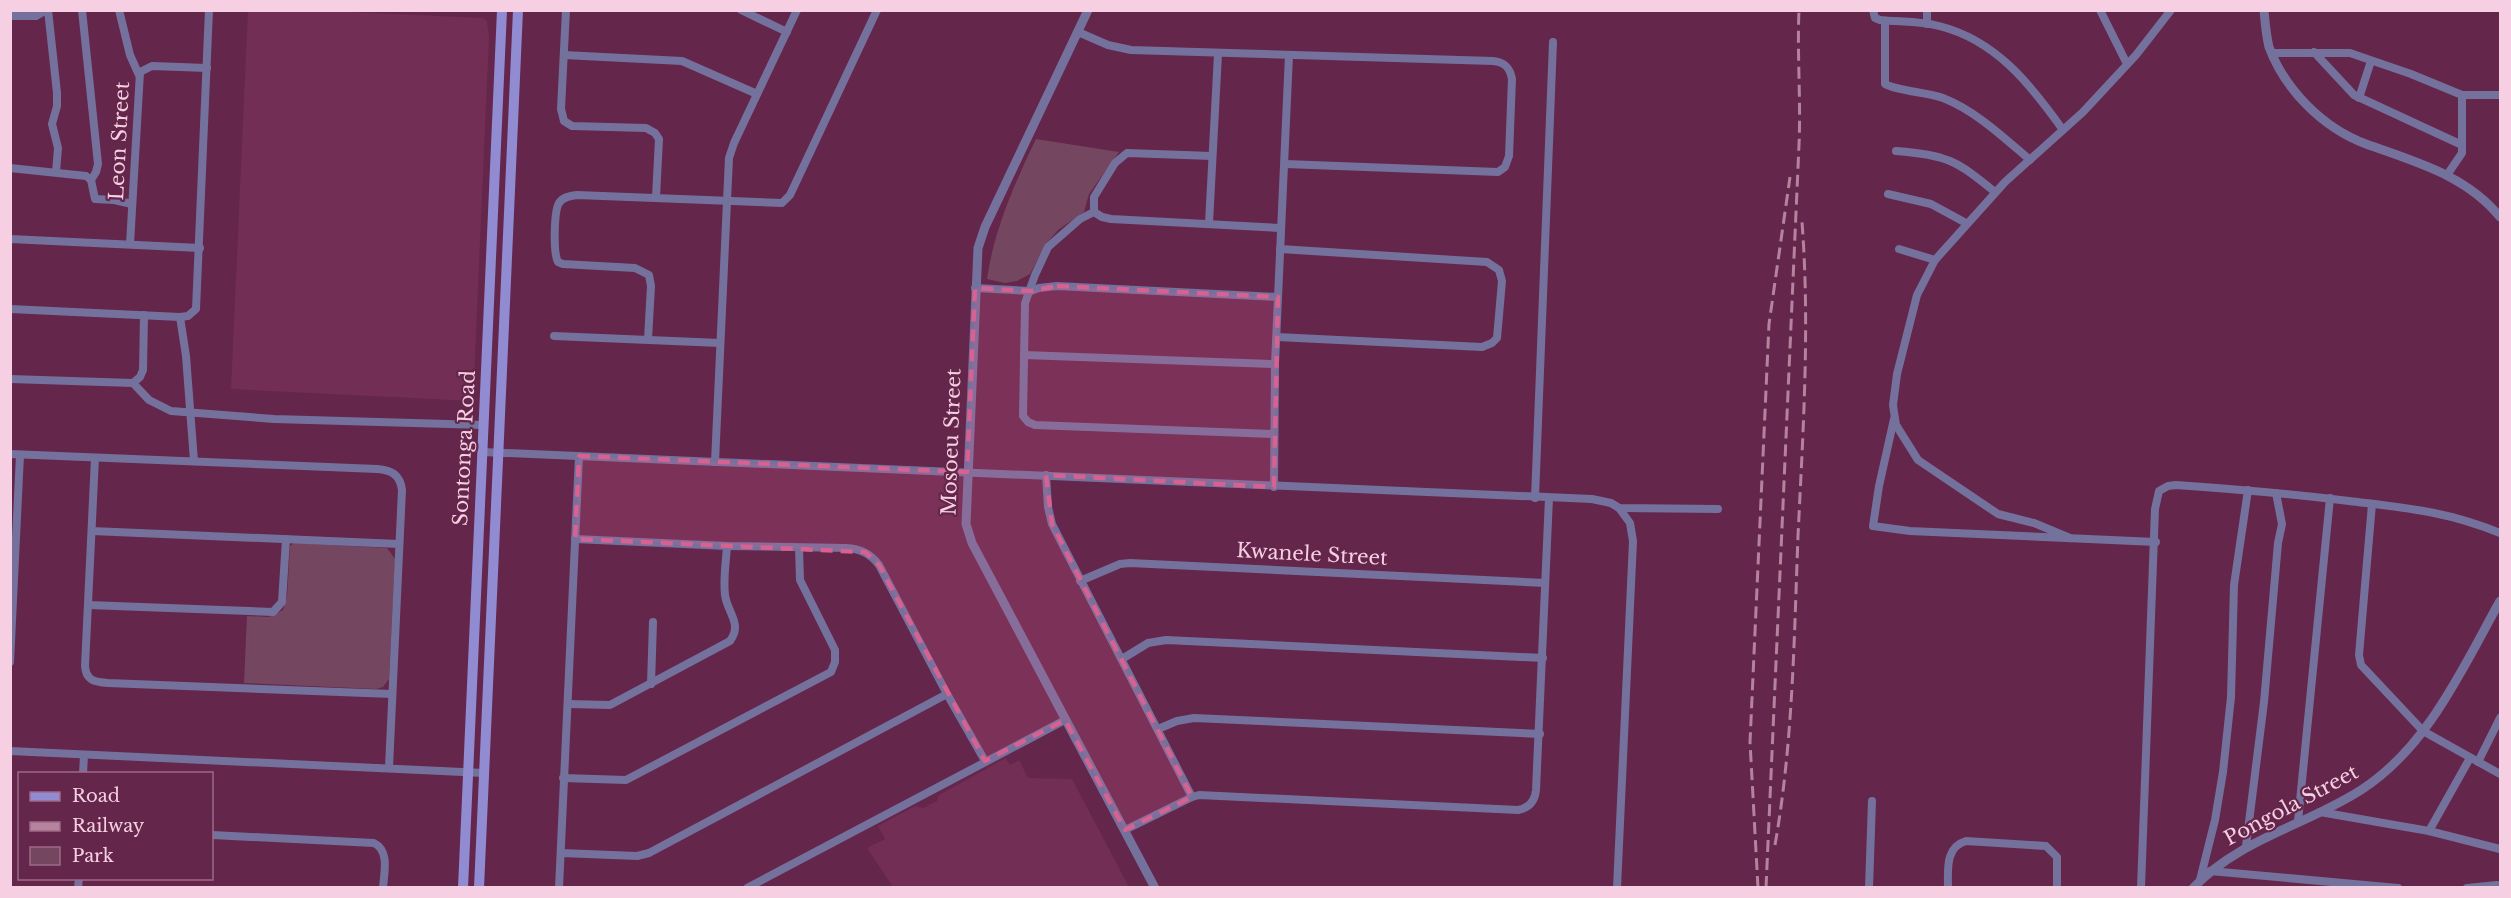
<svg xmlns="http://www.w3.org/2000/svg" width="2511" height="898" viewBox="0 0 2511 898" font-family="'Libre Baskerville',serif">
  <rect width="100%" height="100%" fill="#64264a"/>
  <!-- built -->
  <g fill="#732e56">
    <polygon points="248,11 325,11 483,18 487,21 489,38 473,401 231,389"/>
    <polygon points="1006,758 1010,765 1019,760 1028,778 1072,779 1129,887 1133,887 893,887 867,848 885,839 878,826 915,806 923,808 937,801 939,795"/>
  </g>
  <!-- green -->
  <g fill="#74465f">
    <path d="M1036,139L1119,152L1089,194L1084,212L1058,230L1046,244L1030,274L1017,281L1005,283L987,279C994,230 1014,185 1036,139Z"/>
    <polygon points="294,543 387,548 395,559 389,679 383,687 376,689 244,683 247,616 269,617 283,610 287,597 290,546"/>
  </g>
  <g fill="none" stroke-linecap="round" stroke-linejoin="round">
    <!-- minor -->
    <g stroke="#74719d" stroke-width="8">
      <polyline points="48,10 57,93 57,106 52,124 58,148 56,172"/>
      <polyline points="82,10 98,164 96,172 91,180"/>
      <polyline points="119,10 130,55 139,75"/>
      <polyline points="566,10 561,109 564,121 572,126 646,128 655,133 659,139 656,197"/>
      <polyline points="741,10 787,32"/>
      <path d="M1873,10L1875,18L1880,20C1899,22 1920,21 1939,26C1996,40 2031,85 2063,130"/>
      <polyline points="2100,10 2127,64"/>
      <polyline points="10,16 36,16 46,10"/>
      <path d="M1885,21V84C1897,91 1927,92 1943,98C1976,111 2003,137 2030,160"/>
      <polyline points="1927,24 1927,10"/>
      <path d="M1078,32L1108,45L1131,50L1493,61C1505,62 1510,68 1512,79L1509,156L1505,167L1498,172L1285,164"/>
      <polyline points="2314,52 2354,95 2462,145"/>
      <polyline points="2272,53 2350,53 2411,74 2462,95 2500,95"/>
      <polyline points="564,55 682,61 757,94"/>
      <polyline points="2359,98 2371,61"/>
      <path d="M1896,151C1947,155 1956,160 1995,192"/>
      <polyline points="1212,156 1127,153 1115,163 1094,197 1094,212 1080,219 1048,247 1035,275 1025,303 1023,416 1028,422 1035,425 1273,434"/>
      <polyline points="10,168 86,176 91,180 95,199 114,200 132,204"/>
      <polyline points="2447,175 2462,153 2462,95"/>
      <polyline points="1888,194 1931,204 1966,223"/>
      <polyline points="1094,212 1102,217 1111,219 1280,228"/>
      <polyline points="1209,223 1218,54"/>
      <polyline points="10,239 200,248"/>
      <polyline points="130,244 140,72 152,66 207,68"/>
      <polyline points="1899,249 1935,260"/>
      <polyline points="975,288 1031,291 1039,288 1057,286 1278,297"/>
      <polyline points="10,309 180,317 188,316 196,309 209,10"/>
      <polyline points="180,317 186,356 194,461"/>
      <polyline points="554,336 720,343"/>
      <polyline points="1277,337 1482,347 1492,343 1497,338 1502,281 1499,270 1487,262 1280,249"/>
      <path d="M648,339L651,286L649,275L635,268L563,264L558,262C553,253 554,211 559,203C563,197 570,196 577,195L782,203L790,195L877,10"/>
      <polyline points="1024,355 1275,364"/>
      <polyline points="10,379 133,383 140,377 143,370 144,315"/>
      <polyline points="133,383 149,400 171,411 274,419 483,425"/>
      <polyline points="1894,419 1879,486 1873,526 1910,531 2156,542"/>
      <polyline points="482,452 1592,499 1611,503 1619,508 1718,509"/>
      <path d="M10,454L377,469C392,470 400,475 402,490L389,767"/>
      <path d="M95,458L85,666C86,681 95,682 108,683L392,694"/>
      <polyline points="715,462 729,158 734,143 797,10"/>
      <polyline points="1046,475 1048,507 1052,524 1192,797"/>
      <polyline points="1274,487 1275,364 1289,55"/>
      <polyline points="1535,498 1553,42"/>
      <polyline points="2372,504 2359,655 2361,665 2423,731 2500,774"/>
      <polyline points="92,531 399,544"/>
      <polyline points="2070,538 2034,523 1998,514 1918,460 1896,425 1893,405 1897,374 1917,295 1935,260 2005,182 2083,112 2136,55 2171,10"/>
      <path d="M575,539L727,546L846,548C860,549 870,553 879,565L947,694L985,761"/>
      <polyline points="1080,581 1120,564 1130,563 1545,583"/>
      <polyline points="88,605 273,612 282,602 286,539"/>
      <polyline points="1122,659 1148,643 1166,640 1543,658"/>
      <polyline points="10,662 20,455"/>
      <polyline points="651,684 653,622"/>
      <path d="M568,704L610,705L730,641C743,624 727,612 725,595C723,579 726,562 727,546"/>
      <polyline points="1158,729 1177,721 1194,718 1540,734"/>
      <polyline points="10,751 484,773"/>
      <polyline points="2478,762 2500,718"/>
      <polyline points="83,774 84,755"/>
      <polyline points="563,778 626,780 831,672 835,662 835,650 800,580 799,548"/>
      <polyline points="2320,812 2429,831 2500,849"/>
      <polyline points="2298,821 2330,498"/>
      <path d="M1125,830L1192,797L1199,795L1518,810C1529,808 1535,801 1536,790L1549,498"/>
      <polyline points="2429,831 2470,758"/>
      <path d="M212,835L374,843C390,851 384,873 383,888"/>
      <polyline points="2246,846 2264,702 2278,543 2282,524 2276,493"/>
      <polyline points="561,853 637,856 649,853 947,694"/>
      <polyline points="2210,871 2398,888"/>
      <polyline points="2200,880 2215,820 2223,772 2231,697 2234,585 2248,490"/>
      <polyline points="78,888 79,878"/>
      <polyline points="559,888 579,456"/>
      <polyline points="747,888 1065,720"/>
      <polyline points="1617,888 1633,541 1630,523 1619,508"/>
      <polyline points="1869,888 1872,801"/>
      <path d="M1948,888C1948,870 1945,847 1966,841L2046,846L2057,857V888"/>
      <path d="M2141,888L2155,509L2159,491L2168,486L2176,485C2234,489 2292,494 2349,501C2406,508 2446,511 2500,533"/>
      <polyline points="2467,888 2497,885"/>
    </g>
    <!-- tertiary -->
    <g stroke="#74719d" stroke-width="9">
      <polyline points="1088,10 985,227 978,248 966,524 972,543 1155,888"/>
      <path d="M2264,10C2265,22 2266,35 2269,47C2285,90 2323,128 2366,144C2415,162 2466,175 2500,217"/>
      <path d="M2193,888C2241,838 2305,826 2361,790C2428,747 2463,667 2500,601"/>
    </g>
    <!-- secondary -->
    <g stroke="#918bd1" stroke-width="10">
      <polyline points="463,888 502,10"/>
      <polyline points="479,888 518,10"/>
    </g>
    <!-- rail -->
    <g stroke="#b5839e" stroke-width="3" stroke-dasharray="12 6" stroke-linecap="butt">
      <path d="M1775,845C1793,743 1794,640 1798,536C1803,431 1810,327 1802,222"/>
      <polyline points="1758,888 1750,742 1769,324 1790,177"/>
      <path d="M1766,888L1799,145C1801,100 1797,55 1799,10"/>
    </g>
  </g>
  <!-- marked area -->
  <path fill="#d76191" fill-opacity="0.2" stroke="#d76191" stroke-width="4.5" stroke-dasharray="12 8" stroke-linejoin="round" d="M1057,286L1278,297L1274,487L1046,475L1052,524L1192,797L1125,830L1065,720L985,761L879,565L865,552L575,539L579,456L967,472L975,288L1031,291Z"/>
  <g text-anchor="middle" dominant-baseline="central" stroke-width="4.5" stroke-linejoin="round" paint-order="stroke">
    <!-- street labels -->
    <g font-size="20" fill="#f6cfe2" stroke="#64264a">
      <text transform="translate(119 141) rotate(-87)">Leon Street</text>
      <text transform="translate(951 442) rotate(-88)">Mosoeu Street</text>
      <text transform="translate(464 448) rotate(-87)">Sontonga Road</text>
      <text transform="translate(1312 554) rotate(3)">Kwanele Street</text>
      <text transform="translate(2291 805) rotate(-28)">Pongola Street</text>
    </g>
  </g>
  <!-- border -->
  <rect width="2511" height="898" fill="none" stroke="#f6cfe2" stroke-width="24"/>
  <!-- legend -->
  <rect x="18" y="772" width="195" height="108" fill="#64264a" stroke="#9e6a87" stroke-width="1.5"/>
  <rect x="30" y="792" width="30" height="9" fill="#918bd1" stroke="#9e6a87" stroke-width="1.5"/>
  <text x="72" y="802" font-size="18" fill="#f6cfe2">Road</text>
  <rect x="30" y="822" width="30" height="9" fill="#b5839e" stroke="#9e6a87" stroke-width="1.5"/>
  <text x="72" y="832" font-size="18" fill="#f6cfe2">Railway</text>
  <rect x="30" y="847" width="30" height="18" fill="#74465f" stroke="#9e6a87" stroke-width="1.5"/>
  <text x="72" y="862" font-size="18" fill="#f6cfe2">Park</text>
</svg>
